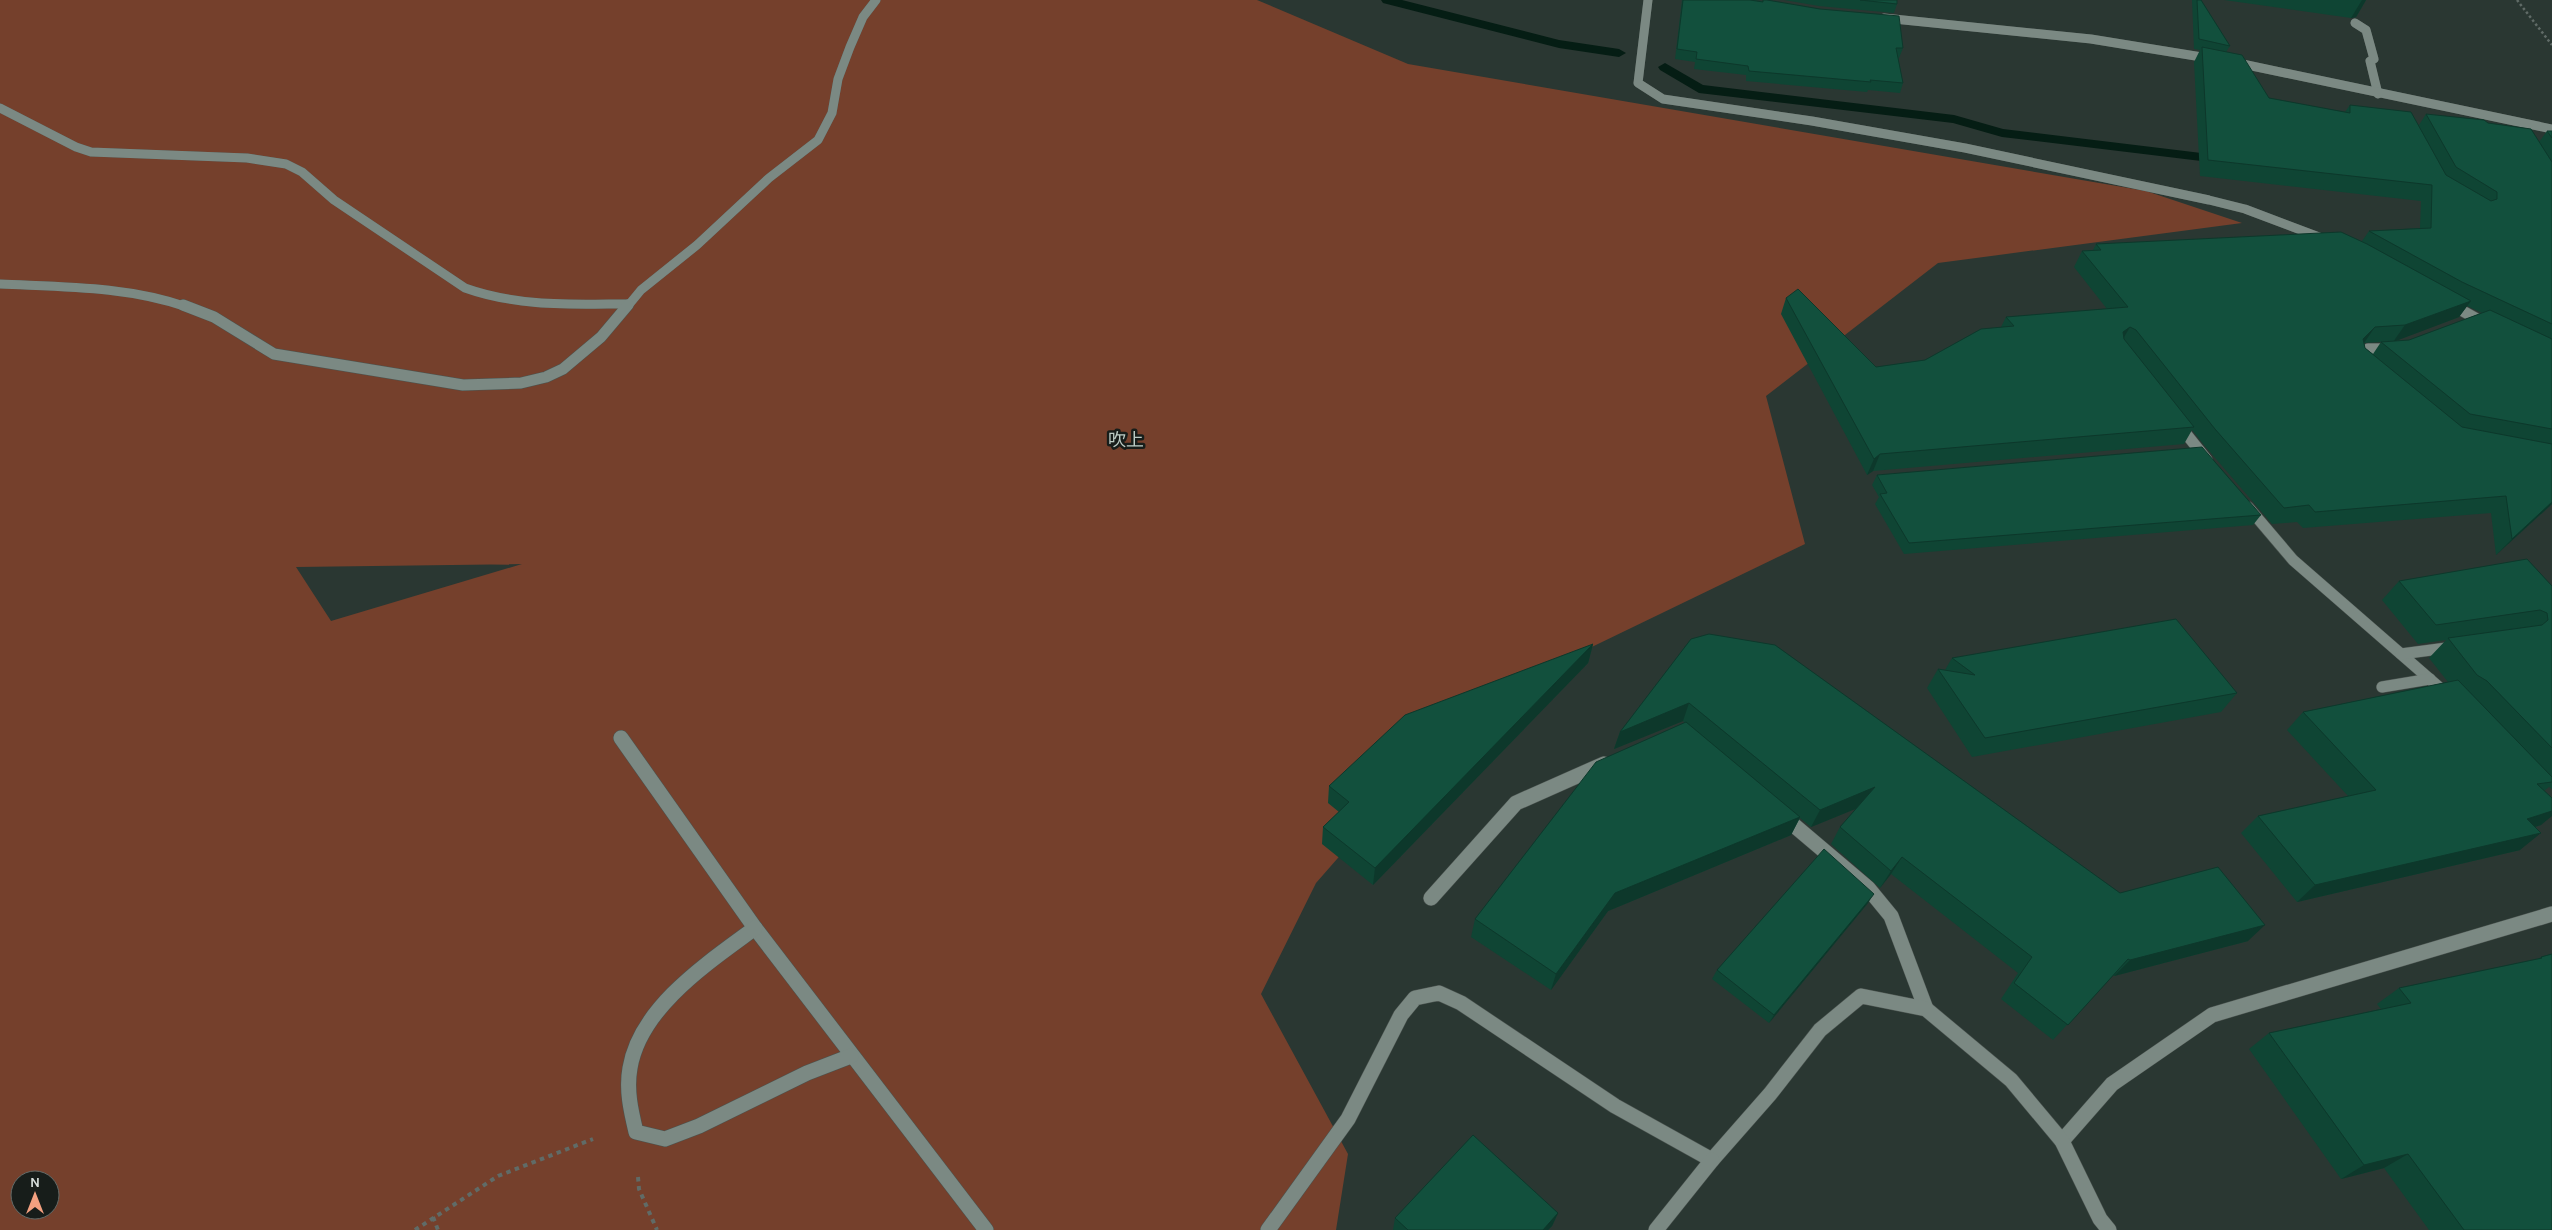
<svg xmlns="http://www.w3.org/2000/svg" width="2552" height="1230" viewBox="0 0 2552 1230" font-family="Karla,'Noto Sans JP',sans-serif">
  <rect width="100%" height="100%" fill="#2a3732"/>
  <!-- green -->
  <path fill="#75402c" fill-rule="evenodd" d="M0,0H1257L1408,64L2146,191L2242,223L1938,263L1766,396L1805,544L1441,720L1408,778L1316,883L1261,994L1348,1154L1336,1230H0ZM522,564L331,621L296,567ZM20,1180H50V1210H20Z"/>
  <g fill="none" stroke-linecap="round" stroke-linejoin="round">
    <!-- stream -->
    <g fill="#051d14" fill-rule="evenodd">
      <polygon points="1381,0 1402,0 1559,40 1619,49 1626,53 1619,57 1559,48 1383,3"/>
      <polygon points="1665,63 1703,85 1954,115 2003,129 2226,156 2233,160 2226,164 2002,137 1953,123 1699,93 1660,70 1658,67"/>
    </g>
    <!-- lane-far2 casing -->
    <g stroke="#4a534f" stroke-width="9">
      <g id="lane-far2">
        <polyline points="1648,0 1638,83 1663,99 1812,121 1965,148 2209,200 2245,209 2327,240"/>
        <polyline points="1884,18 2091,39 2214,59"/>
        <polyline points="2355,23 2366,30 2374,59 2370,61 2378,94"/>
        <polyline points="2233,62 2552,129"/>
        <path d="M0,108L76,147L91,152L247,158L286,164L302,172L334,200L465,288C518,307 573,304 628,304"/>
        <path d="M0,284C62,287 127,286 187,307"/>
        <polyline points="2449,304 2454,307"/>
        <polyline points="627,307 641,290 697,245 769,178 818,140 832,113 838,79 850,47 863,17 876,0"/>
      </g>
    </g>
    <!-- lane-far1 casing -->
    <g stroke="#4a534f" stroke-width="12">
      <g id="lane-far1">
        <polyline points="183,305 214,317 274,354 463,385 521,383 546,377 563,369 601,337 628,305"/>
        <polyline points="2452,305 2486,324"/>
        <polyline points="2361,361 2358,358 2368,349 2391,349"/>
        <polyline points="2179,425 2207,460"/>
        <polyline points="2248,507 2293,560 2448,695"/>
        <polyline points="2401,654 2454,647"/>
        <polyline points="2382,687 2430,679"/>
      </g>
    </g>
    <!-- lane casing -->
    <g stroke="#4a534f" stroke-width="16">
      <g id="lane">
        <polyline points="621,738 755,928 986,1230"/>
        <polyline points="1783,816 1868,888 1891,916 1926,1009"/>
        <polyline points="1431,898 1516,803 1604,764"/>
        <path d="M755,928C709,962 640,1007 630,1068C626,1090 631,1111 636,1132L665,1139L699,1126L807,1073L851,1056"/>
        <polyline points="2062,1141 2112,1084 2212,1015 2552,914"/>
        <polyline points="1268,1230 1348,1119 1401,1015 1415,998 1439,993 1461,1003 1615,1106 1712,1160 1770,1094 1820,1030 1861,996 1926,1009 2011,1080 2062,1141 2100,1219 2109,1230"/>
        <polyline points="1656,1230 1712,1160"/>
      </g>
    </g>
    <!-- path-far1 -->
    <polyline stroke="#606b67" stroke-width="2.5" stroke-dasharray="2.5 2.5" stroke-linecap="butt" points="2517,0 2552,45"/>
    <!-- path -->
    <g stroke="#606b67" stroke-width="4" stroke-dasharray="4.5 4.5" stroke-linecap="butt">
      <polyline points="638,1177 639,1189 657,1230"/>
      <polyline points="433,1217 438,1230"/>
      <polyline points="415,1230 498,1176 593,1139"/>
    </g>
    <!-- lane-far2 -->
    <use href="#lane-far2" stroke="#7b8983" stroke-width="9"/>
    <!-- lane-far1 -->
    <use href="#lane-far1" stroke="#7b8983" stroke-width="11"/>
    <!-- lane -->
    <use href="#lane" stroke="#7b8983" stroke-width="15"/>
  </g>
  <!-- wall -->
  <g fill="#0f4534" fill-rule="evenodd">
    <polygon points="1682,0 1750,0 1763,1 1763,0 1903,48 1899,58 1898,58 1903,83 1900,93 1868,90 1867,92 1746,81 1746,75 1694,69 1695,62 1675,59"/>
    <polygon points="1784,0 1897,0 1897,4 1894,13 1819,6"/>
    <path d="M2192,0H2201L2230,46L2226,52L2269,98L2345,112L2350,105L2419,125L2426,114L2488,123L2539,142L2547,131H2552V504L2496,555L2491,513L2303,528L2297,522L2272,524L2204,445L2192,430L2184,444L1873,471L1867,475L1781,314L1786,298L1876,367L1925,360L2001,327L2006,317L2107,309L2074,267L2082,251L2093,250L2096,244L2362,241L2369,231L2420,228L2421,201L2200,176L2194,62L2200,50L2194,49ZM2467,306L2482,313L2409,340L2395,341L2459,317ZM2381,342L2373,354L2365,348L2364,343Z"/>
    <polygon points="2224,0 2366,0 2356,17 2351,18"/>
    <polygon points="1877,475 2261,515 2253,525 1904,554 1875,504 1879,497 1872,485"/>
    <polygon points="2399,581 2552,586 2552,789 2549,787 2544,791 2541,825 2535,827 2520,850 2297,902 2241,833 2258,816 2348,796 2287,730 2303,712 2448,682 2429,658 2446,640 2418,644 2382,600"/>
    <polygon points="1691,639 2120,893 2248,941 2114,976 2113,975 2053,1040 2001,999 2018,973 1891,874 1880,888 1831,844 1840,827 1857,808 1811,827 1800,818 1791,835 1608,911 1551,990 1471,937 1475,919 1685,723 1683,721 1614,749 1620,732"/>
    <polygon points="1593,644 1588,663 1373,885 1322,844 1323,827 1339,812 1328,803 1329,786"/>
    <polygon points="1952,658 2237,693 2221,712 1972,757 1927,688 1938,669 1945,670"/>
    <polygon points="1868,903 1769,1023 1712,979 1717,970"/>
    <polygon points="2552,954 2552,1230 2429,1230 2384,1168 2341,1179 2249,1049 2269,1033 2381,1009 2377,1004 2399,988 2538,959 2541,957"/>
    <polygon points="1558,1213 1552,1226 1548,1230 1393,1230 1395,1218"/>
  </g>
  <!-- shaded-wall -->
  <g fill="#0d382b">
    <polygon points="2362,0 2366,0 2356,17 2351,18"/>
    <polygon points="2471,301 2459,317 2393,342 2405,325"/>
    <polygon points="2130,327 2120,344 2123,332"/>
    <polygon points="2375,327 2364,343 2363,339"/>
    <polygon points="1880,454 1873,471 1867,475 1874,459"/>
    <polygon points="2552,502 2552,504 2496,555 2512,539"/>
    <polygon points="1593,644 1588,663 1373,885 1375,868"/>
    <polygon points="1689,703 1683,721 1614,749 1620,732"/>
    <polygon points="1875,787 1865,805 1811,827 1820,810"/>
    <polygon points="2552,811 2552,816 2541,825 2506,836 2527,819"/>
    <polygon points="1800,817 1791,835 1608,911 1551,990 1556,974 1615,893"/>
    <polygon points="2541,833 2520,850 2297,902 2315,885"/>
    <polygon points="1902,857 1891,874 1880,888 1891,871"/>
    <polygon points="1874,894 1868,903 1769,1023 1774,1015"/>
    <polygon points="2265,925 2248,941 2114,976 2130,960"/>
    <polygon points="2408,1154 2384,1168 2341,1179 2364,1165"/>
    <polygon points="1558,1213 1552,1226 1548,1230 1543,1230"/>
  </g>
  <!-- building -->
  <g fill="#12503d" stroke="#0d382b">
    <polygon points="1683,0 1750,0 1763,2 1763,0 1767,0 1820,9 1899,16 1903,48 1896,48 1903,83 1870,80 1871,82 1749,71 1748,66 1696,59 1697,52 1677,49"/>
    <polygon points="1860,0 1897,0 1897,4"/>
    <polygon points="2197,0 2201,0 2230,46 2199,39"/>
    <polygon points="2202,47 2242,55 2269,98 2350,113 2350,105 2411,112 2446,175 2491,201 2497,199 2497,192 2456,167 2426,114 2484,120 2488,123 2531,129 2552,162 2552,324 2462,282 2369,231 2431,228 2432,185 2208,160"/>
    <polygon points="2547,131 2552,131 2552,138"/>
    <polygon points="2341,232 2367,244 2471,301 2405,325 2375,327 2363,339 2365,348 2462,427 2552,444 2552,502 2512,539 2506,496 2315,512 2309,505 2284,508 2215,429 2136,330 2130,327 2123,332 2124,339 2194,427 1880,454 1874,459 1786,298 1798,289 1876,367 1925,360 1981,329 2014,326 2006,317 2128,307 2082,251 2101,250 2096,244"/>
    <polygon points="2490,310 2552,339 2552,429 2470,414 2381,342 2409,340"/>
    <polygon points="2202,447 2261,515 1909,543 1880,494 1887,493 1877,475"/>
    <polygon points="2527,559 2552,586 2552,748 2487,681 2477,675 2448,638 2542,625 2548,620 2547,613 2540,610 2436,625 2399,581"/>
    <polygon points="2176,619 2237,693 1985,738 1938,669 1975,675 1952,658"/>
    <polygon points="1709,634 1775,645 2120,893 2218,867 2265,925 2130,960 2128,959 2068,1025 2014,983 2032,957 1902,857 1891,871 1840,827 1875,787 1820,810 1689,703 1620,732 1691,639"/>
    <polygon points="1593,644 1375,868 1323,827 1349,802 1329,786 1405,715"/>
    <polygon points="2458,680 2552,777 2552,782 2537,784 2552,798 2552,811 2527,819 2541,833 2315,885 2258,816 2376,790 2303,712"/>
    <polygon points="1686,722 1800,817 1615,893 1556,974 1475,919 1596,762"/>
    <polygon points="1824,849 1874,894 1774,1015 1717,970"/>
    <polygon points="2552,954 2552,1230 2464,1230 2408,1154 2364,1165 2269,1033 2411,1003 2399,988 2542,958 2541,957"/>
    <polygon points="1473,1135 1558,1213 1543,1230 1408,1230 1395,1218"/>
  </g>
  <g text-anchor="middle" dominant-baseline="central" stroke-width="5" stroke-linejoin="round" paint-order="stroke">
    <!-- neighbourhood labels -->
    <g font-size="18" fill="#bccbc4" stroke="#171d1a">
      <text x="1126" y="440">吹上</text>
    </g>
  </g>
  <!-- north arrow -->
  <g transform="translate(35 1195)"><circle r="24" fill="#171d1a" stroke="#636a67"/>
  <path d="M0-4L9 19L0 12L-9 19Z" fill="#f2a080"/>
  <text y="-8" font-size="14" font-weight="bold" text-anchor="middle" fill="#d6ddda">N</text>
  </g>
</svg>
